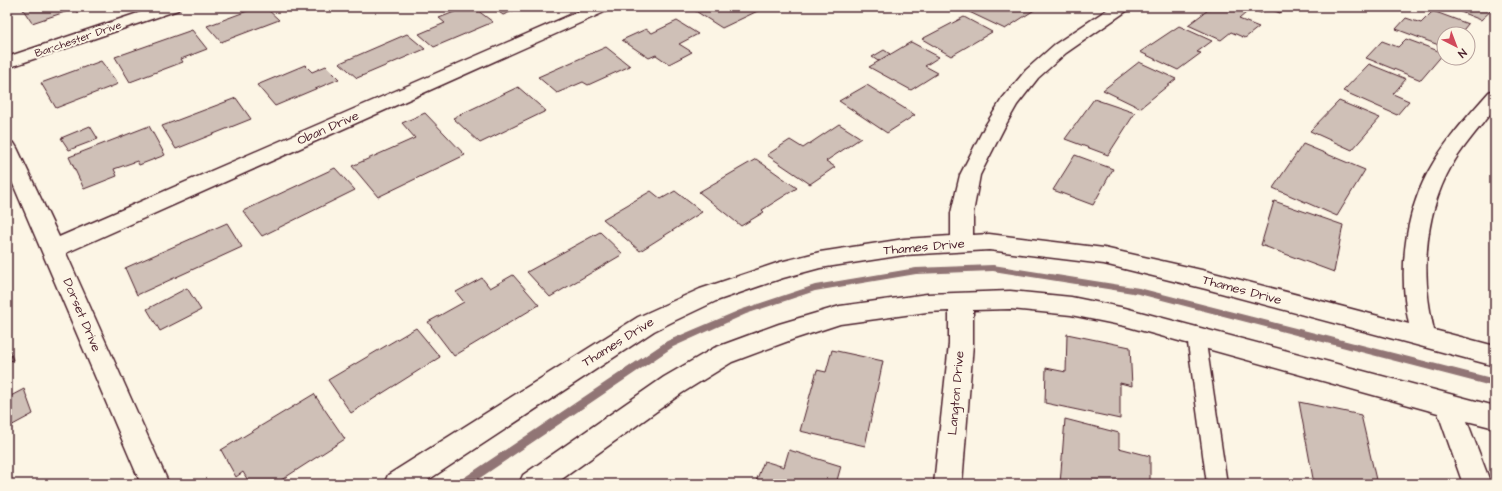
<svg xmlns="http://www.w3.org/2000/svg" width="1502" height="491" viewBox="0 0 1502 491" font-family="'Architects Daughter',sans-serif">
  <rect width="100%" height="100%" fill="#fcf5e5"/>
  <filter id="ink" filterUnits="userSpaceOnUse"><feTurbulence type="fractalNoise" baseFrequency=".025" numOctaves="2"/><feDisplacementMap in="SourceGraphic" scale="8" xChannelSelector="R" yChannelSelector="G"/><feConvolveMatrix kernelMatrix="1 2 1 2 8 2 1 2 1" color-interpolation-filters="sRGB"/></filter>
  <g filter="url(#ink)">
    <g fill="none" stroke-linecap="round" stroke-linejoin="round">
      <!-- stream -->
      <polygon fill="#917474" fill-rule="evenodd" points="993,265 1139,288 1495,379 1495,387 1139,294 993,271 916,274 815,291 746,314 673,347 471,484 458,484 459,481 667,341 740,310 815,285 916,268"/>
    </g>
    <!-- building -->
    <g fill="#cfc0b7" stroke="#4a1f2b">
      <polygon points="24,7 91,7 77,12 74,9 32,23 22,8"/>
      <polygon points="258,7 265,7 279,20 221,42 207,26"/>
      <polygon points="467,7 473,7 493,22 434,47 419,34 445,23 439,18"/>
      <polygon points="492,7 522,7 503,15"/>
      <polygon points="701,7 766,7 722,28 694,10"/>
      <polygon points="970,7 1039,7 1005,29 965,10"/>
      <polygon points="1212,7 1231,7 1246,13 1239,19 1259,27 1245,38 1231,32 1221,40 1188,25"/>
      <polygon points="1245,7 1287,7 1280,13 1267,8 1261,13"/>
      <polygon points="1448,7 1495,7 1481,20"/>
      <polygon points="1433,11 1468,24 1460,34 1444,34 1444,47 1396,29 1406,18 1421,23"/>
      <polygon points="964,17 992,32 951,56 922,39"/>
      <polygon points="677,21 698,34 679,44 692,52 669,64 656,55 649,58 622,40 646,29 652,33"/>
      <polygon points="1179,26 1212,41 1197,52 1201,53 1178,70 1140,52"/>
      <polygon points="192,30 207,49 181,59 183,62 130,82 115,57"/>
      <polygon points="407,34 425,49 357,78 340,63"/>
      <polygon points="1406,39 1444,53 1421,80 1366,58 1382,41 1398,47"/>
      <polygon points="911,42 939,57 925,66 938,73 911,90 869,67"/>
      <polygon points="606,47 630,66 588,85 583,82 557,93 538,77"/>
      <polygon points="884,50 890,54 878,61 872,57"/>
      <polygon points="101,61 118,84 56,108 41,83"/>
      <polygon points="1139,62 1176,79 1140,108 1103,90"/>
      <polygon points="1369,64 1406,79 1393,94 1409,101 1397,115 1343,91"/>
      <polygon points="305,65 312,72 326,66 339,79 275,106 257,85"/>
      <polygon points="867,85 915,115 887,133 839,101"/>
      <polygon points="518,87 546,111 480,143 453,118"/>
      <polygon points="236,98 251,119 176,149 162,126"/>
      <polygon points="1094,99 1135,113 1108,155 1065,139"/>
      <polygon points="1339,101 1380,118 1352,150 1310,131"/>
      <polygon points="425,113 465,155 378,197 352,166 415,138 402,123"/>
      <polygon points="839,124 861,138 826,161 835,167 810,184 767,155 790,140 803,148"/>
      <polygon points="90,126 98,139 69,150 61,138"/>
      <polygon points="149,126 165,155 139,165 137,161 114,169 117,176 84,189 69,157"/>
      <polygon points="1303,144 1365,170 1337,216 1273,188"/>
      <polygon points="1075,155 1113,169 1093,205 1053,190"/>
      <polygon points="756,159 797,188 762,210 764,212 741,226 699,192"/>
      <polygon points="335,168 355,190 262,236 243,211"/>
      <polygon points="651,191 661,199 675,191 702,212 640,251 603,219"/>
      <polygon points="1274,201 1343,225 1334,272 1261,245"/>
      <polygon points="227,223 242,247 137,295 125,268"/>
      <polygon points="600,232 623,254 550,297 527,272"/>
      <polygon points="513,275 539,305 454,356 428,322 464,302 456,292 482,278 490,288"/>
      <polygon points="187,288 201,310 160,331 147,309"/>
      <polygon points="416,328 440,357 351,413 328,380"/>
      <polygon points="1067,334 1130,347 1132,386 1120,383 1120,419 1045,403 1046,368 1066,372"/>
      <polygon points="7,343 13,360 7,362"/>
      <polygon points="832,350 883,361 865,446 800,431 817,370 826,372"/>
      <polygon points="24,389 33,414 7,428 7,398"/>
      <polygon points="314,394 345,439 275,484 250,484 243,472 236,477 221,450"/>
      <polygon points="1299,402 1361,415 1377,484 1314,484"/>
      <polygon points="1065,419 1119,433 1119,448 1150,456 1150,484 1131,484 1122,481 1122,484 1060,484"/>
      <polygon points="789,450 841,466 836,484 755,484 764,461 784,467"/>
    </g>
    <g fill="none" stroke-linecap="round" stroke-linejoin="round">
      <!-- lane casing -->
      <g stroke="#4a1f2b" stroke-width="3">
        <polygon id="lane" points="1196,329 1202,331 1205,336 1227,484 1207,484 1187,336 1190,331"/>
      </g>
      <!-- street casing -->
      <g stroke="#4a1f2b" stroke-width="3">
        <g id="street">
          <polygon points="156,7 180,7 178,10 7,68 7,57"/>
          <polygon points="589,7 611,7 609,10 66,253 169,484 141,484 7,170 7,142 14,143 17,148 59,237"/>
          <path d="M1111,7H1130L1128,10L1066,53L1038,78L1017,105L1005,126L980,175L973,213V235L989,234L1104,248L1206,271L1409,324C1398,274 1404,217 1428,172C1444,142 1467,117 1489,92L1495,90C1495,95 1497,104 1494,109C1492,113 1486,118 1483,123C1474,134 1465,145 1457,157C1424,207 1420,273 1434,330L1495,346V366L1206,289L1104,264L989,250L904,255L820,268L783,278L716,301L676,320L654,331L422,484H384L388,475L638,317L700,289L780,262L820,252L904,239L951,236V213L960,175L985,126L1002,99L1026,70L1054,45Z"/>
          <polygon points="1010,291 1071,297 1125,308 1495,406 1495,428 1467,421 1491,484 1463,484 1438,413 1125,326 1071,315 1010,309 973,310 973,344 962,484 934,484 949,344 949,311 927,312 840,324 794,339 732,362 682,393 555,484 519,484 523,475 664,377 714,348 779,324 840,306 927,294"/>
        </g>
      </g>
      <!-- lane -->
      <use href="#lane" fill="#fcf5e5" fill-rule="evenodd"/>
      <!-- street -->
      <use href="#street" fill="#fcf5e5" fill-rule="evenodd"/>
    </g>
  </g>
  <g text-anchor="middle" dominant-baseline="central" stroke-width="4" stroke-linejoin="round" paint-order="stroke">
    <!-- far-street labels -->
    <g font-size="11" fill="#4a1f2b" stroke="#fcf5e5">
      <text transform="translate(78 39) rotate(-19)">Barchester Drive</text>
    </g>
    <!-- street labels -->
    <g font-size="13" fill="#4a1f2b" stroke="#fcf5e5">
      <text transform="translate(328 128) rotate(-24)">Oban Drive</text>
      <text transform="translate(924 247) rotate(-5)">Thames Drive</text>
      <text transform="translate(1242 290) rotate(15)">Thames Drive</text>
      <text transform="translate(82 315) rotate(67)">Dorset Drive</text>
      <text transform="translate(618 342) rotate(-32)">Thames Drive</text>
      <text transform="translate(956 393) rotate(-85)">Langton Drive</text>
    </g>
  </g>
  <!-- margin -->
  <rect width="1502" height="491" fill="none" stroke="#fcf5e5" stroke-width="24"/>
  <rect x="12" y="12" width="1478" height="467" fill="none" stroke="#4a1f2b" stroke-width="1.5" filter="url(#ink)"/>
  <!-- north arrow -->
  <g transform="translate(1456 46) rotate(138)"><circle r="19" fill="#fcf5e5" stroke="#b59f9b"/>
  <path d="M0-3L7 15L0 10L-7 15Z" fill="#d1495b"/>
  <text y="-6" font-size="11" font-weight="bold" text-anchor="middle" fill="#4a1f2b">N</text>
  </g>
</svg>
